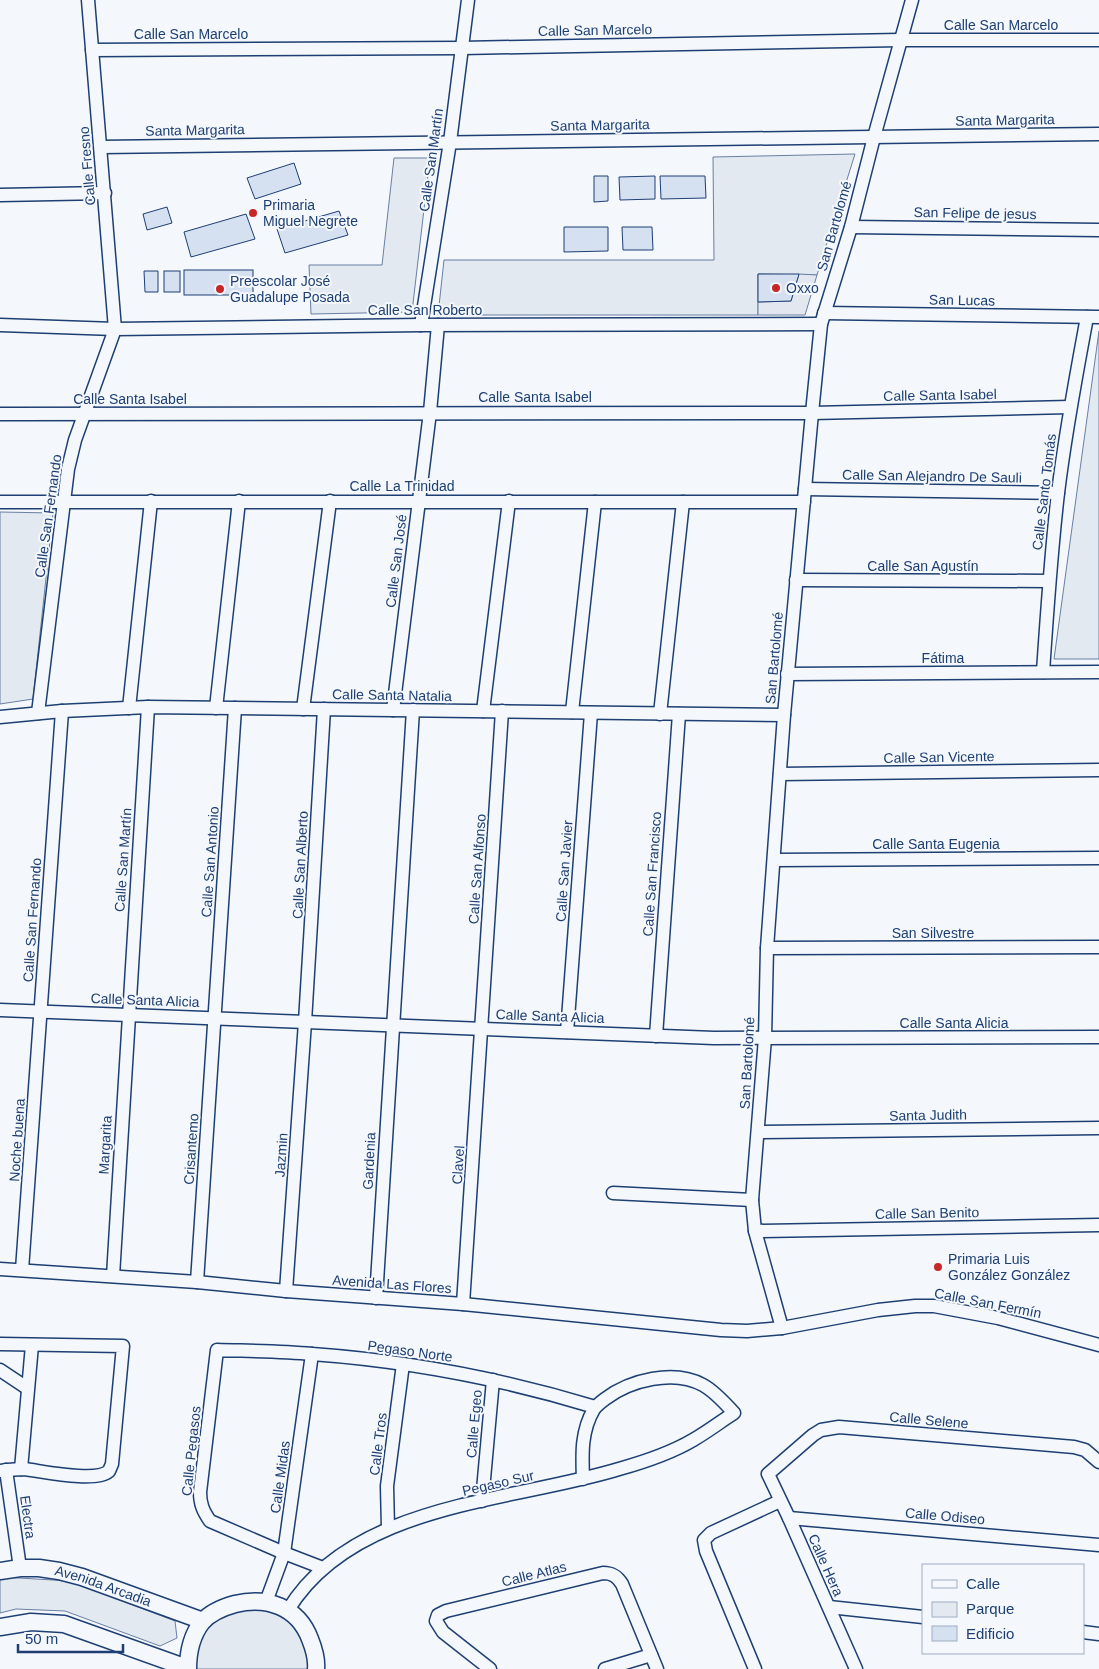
<svg xmlns="http://www.w3.org/2000/svg" width="1099" height="1669" viewBox="0 0 1099 1669" font-family="Arial,sans-serif">
  <rect width="100%" height="100%" fill="#f4f7fb"/>
  <!-- green -->
  <g fill="#e3e9f0" stroke="#687fa3">
    <polygon points="855,154 817,275 758,274 758,315 438,315 444,260 714,260 713,157"/>
    <polygon points="394,158 430,158 412,312 311,314 309,265 382,265"/>
    <polygon points="1099,331 1099,659 1054,659"/>
    <polygon points="0,512 53,513 33,699 0,704"/>
    <polygon points="2,1577 70,1581 175,1621 177,1638 160,1646 65,1611 16,1609 0,1613 0,1578"/>
    <path d="M246,1606C255,1608 268,1608 277,1611C299,1620 311,1647 309,1669H196C193,1646 206,1623 226,1612C232,1609 240,1608 246,1606Z"/>
  </g>
  <!-- parking -->
  <polygon fill="#e3e8f0" stroke="#687fa3" points="799,274 817,275 805,315 758,315 758,302 791,301"/>
  <!-- building -->
  <g fill="#d5e0f0" stroke="#1d3f73">
    <polygon points="294,163 301,184 255,199 247,178"/>
    <polygon points="594,176 608,176 608,201 594,202"/>
    <polygon points="655,176 655,199 620,200 619,177"/>
    <polygon points="660,176 705,176 706,198 661,199"/>
    <polygon points="167,207 172,223 147,230 143,214"/>
    <polygon points="339,211 348,235 285,253 277,229"/>
    <polygon points="246,214 255,239 191,257 184,232"/>
    <polygon points="564,227 608,227 608,251 564,252"/>
    <polygon points="622,227 652,227 653,250 623,250"/>
    <rect x="184" y="270" width="69" height="25"/>
    <polygon points="144,271 158,271 158,292 145,292"/>
    <rect x="164" y="271" width="16" height="21"/>
    <polygon points="758,274 799,274 791,301 758,302"/>
  </g>
  <g fill="none" stroke-linecap="round" stroke-linejoin="round">
    <!-- minor casing -->
    <g stroke="#1d3f73" stroke-width="15">
      <g id="minor">
        <polyline points="92,50 462,48 900,40 1099,40"/>
        <polyline points="101,147 1099,134"/>
        <polyline points="0,195 105,193"/>
        <polyline points="851,227 1099,230"/>
        <polyline points="824,313 1099,317"/>
        <polyline points="0,325 115,329 421,325 821,324"/>
        <polyline points="421,325 450,142 468,0"/>
        <polyline points="0,414 812,413 1070,407"/>
        <polyline points="805,489 1058,493"/>
        <polyline points="0,502 804,502"/>
        <polyline points="796,580 1049,581"/>
        <path d="M1043,672C1047,612 1051,553 1058,493C1065,434 1076,376 1087,317"/>
        <polyline points="787,674 1099,672"/>
        <polyline points="129,708 151,501"/>
        <polyline points="216,708 239,501"/>
        <polyline points="303,709 330,501"/>
        <polyline points="393,710 430,412 438,325"/>
        <polyline points="483,711 509,501"/>
        <polyline points="572,712 595,502"/>
        <polyline points="38,713 68,469 75,440 115,329 88,0"/>
        <polyline points="660,714 683,502"/>
        <polyline points="0,717 62,711 148,707 784,715"/>
        <polyline points="780,774 1099,770"/>
        <polyline points="774,860 1099,858"/>
        <polyline points="767,948 1099,947"/>
        <polyline points="0,1010 714,1038 1099,1037"/>
        <polyline points="567,1032 591,713"/>
        <polyline points="656,1036 679,714"/>
        <polyline points="758,1132 1099,1128"/>
        <polyline points="613,1193 752,1200"/>
        <polyline points="755,1231 1099,1225"/>
        <polyline points="0,1269 197,1282 286,1291 463,1304 721,1330 747,1331 782,1328 878,1310 915,1306 934,1306 998,1318 1099,1345"/>
        <polyline points="22,1270 62,711"/>
        <polyline points="113,1276 148,707"/>
        <polyline points="197,1282 235,708"/>
        <polyline points="286,1291 305,1022 324,709"/>
        <polyline points="376,1298 413,710"/>
        <polyline points="463,1304 502,711"/>
        <polyline points="782,1328 755,1231 752,1200 765,1038 767,948 784,715 812,413 821,324 851,227 874,137 912,0"/>
        <path d="M0,1344L123,1346L112,1464L109,1471C96,1483 42,1471 24,1469C16,1469 8,1470 0,1471"/>
        <polyline points="0,1370 27,1388"/>
        <polyline points="21,1469 32,1345"/>
        <polyline points="6,1470 20,1568"/>
        <polyline points="482,1501 493,1380"/>
        <polyline points="789,1518 1099,1545"/>
        <polyline points="388,1528 387,1486 403,1364"/>
        <path d="M323,1568L284,1553L210,1521C203,1511 200,1504 200,1492L217,1350C249,1351 281,1351 312,1354C408,1361 503,1379 595,1407"/>
        <polyline points="266,1602 284,1553 312,1354"/>
        <polyline points="829,1607 923,1617"/>
        <path d="M288,1610C353,1503 511,1502 619,1469C644,1462 671,1453 693,1440C707,1432 720,1422 734,1413C725,1403 714,1391 703,1385C674,1369 630,1380 605,1399C601,1402 597,1405 594,1409C581,1431 582,1454 583,1479"/>
        <polyline points="1083,1632 1099,1634"/>
        <path d="M490,1669L443,1632L436,1621L438,1615L446,1611L603,1573C612,1573 617,1576 622,1584L657,1669"/>
        <polyline points="605,1669 651,1655"/>
        <polyline points="755,1669 706,1551 704,1540 711,1533 780,1501"/>
        <polyline points="856,1669 789,1518 768,1474 813,1435 821,1430 839,1427 1074,1447 1085,1450 1099,1462"/>
      </g>
    </g>
    <!-- tertiary casing -->
    <g stroke="#1d3f73" stroke-width="19">
      <g id="tertiary">
        <path id="s1" d="M0,1571L20,1568H39L59,1571L82,1577L203,1621"/>
        <polyline points="0,1627 31,1622 64,1624 187,1668"/>
        <path d="M188,1669C188,1653 192,1635 202,1622C210,1613 224,1607 235,1604C267,1596 298,1607 310,1639C314,1649 317,1659 316,1669"/>
      </g>
    </g>
    <!-- minor -->
    <use href="#minor" stroke="#f4f7fb" stroke-width="12"/>
    <!-- tertiary -->
    <use href="#tertiary" stroke="#f4f7fb" stroke-width="16"/>
  </g>
  <!-- markers -->
  <g fill="#c62828" stroke="#f4f7fb" stroke-width="2">
    <circle cx="253" cy="213" r="5"/>
    <circle cx="776" cy="288" r="5"/>
    <circle cx="220" cy="289" r="5"/>
    <circle cx="938" cy="1267" r="5"/>
  </g>
  <g text-anchor="middle" dominant-baseline="central" stroke-width="4" stroke-linejoin="round" paint-order="stroke">
    <!-- street labels -->
    <g font-size="14" fill="#1d3f73" stroke="#f4f7fb">
      <text x="1001" y="25">Calle San Marcelo</text>
      <text transform="translate(595 30) rotate(-1)">Calle San Marcelo</text>
      <text x="191" y="34">Calle San Marcelo</text>
      <text transform="translate(1005 120) rotate(-1)">Santa Margarita</text>
      <text transform="translate(600 125) rotate(-1)">Santa Margarita</text>
      <text transform="translate(195 130) rotate(-1)">Santa Margarita</text>
      <text transform="translate(431 160) rotate(-82)">Calle San Martín</text>
      <text transform="translate(87 166) rotate(-95)">Calle Fresno</text>
      <text transform="translate(975 213) rotate(1)">San Felipe de jesus</text>
      <text transform="translate(834 226) rotate(-74)">San Bartolomé</text>
      <text transform="translate(962 300) rotate(1)">San Lucas</text>
      <text x="425" y="310">Calle San Roberto</text>
      <text transform="translate(940 395) rotate(-1)">Calle Santa Isabel</text>
      <text x="535" y="397">Calle Santa Isabel</text>
      <text x="130" y="399">Calle Santa Isabel</text>
      <text transform="translate(932 476) rotate(1)">Calle San Alejandro De Sauli</text>
      <text x="402" y="486">Calle La Trinidad</text>
      <text transform="translate(1044 492) rotate(-83)">Calle Santo Tomás</text>
      <text transform="translate(48 516) rotate(-82)">Calle San Fernando</text>
      <text transform="translate(396 561) rotate(-83)">Calle San José</text>
      <text x="923" y="566">Calle San Agustín</text>
      <text transform="translate(774 658) rotate(-85)">San Bartolomé</text>
      <text x="943" y="658">Fátima</text>
      <text transform="translate(392 695) rotate(1)">Calle Santa Natalia</text>
      <text transform="translate(939 757) rotate(-1)">Calle San Vicente</text>
      <text x="936" y="844">Calle Santa Eugenia</text>
      <text transform="translate(123 860) rotate(-86)">Calle San Martín</text>
      <text transform="translate(210 862) rotate(-86)">Calle San Antonio</text>
      <text transform="translate(300 865) rotate(-87)">Calle San Alberto</text>
      <text transform="translate(477 869) rotate(-86)">Calle San Alfonso</text>
      <text transform="translate(564 871) rotate(-86)">Calle San Javier</text>
      <text transform="translate(652 874) rotate(-86)">Calle San Francisco</text>
      <text transform="translate(32 920) rotate(-86)">Calle San Fernando</text>
      <text x="933" y="933">San Silvestre</text>
      <text transform="translate(145 1000) rotate(2)">Calle Santa Alicia</text>
      <text transform="translate(550 1016) rotate(2)">Calle Santa Alicia</text>
      <text x="954" y="1023">Calle Santa Alicia</text>
      <text transform="translate(747 1063) rotate(-87)">San Bartolomé</text>
      <text transform="translate(928 1115) rotate(-1)">Santa Judith</text>
      <text transform="translate(17 1140) rotate(-86)">Noche buena</text>
      <text transform="translate(105 1145) rotate(-87)">Margarita</text>
      <text transform="translate(191 1149) rotate(-86)">Crisantemo</text>
      <text transform="translate(281 1155) rotate(-86)">Jazmin</text>
      <text transform="translate(369 1161) rotate(-87)">Gardenia</text>
      <text transform="translate(458 1165) rotate(-86)">Clavel</text>
      <text transform="translate(927 1213) rotate(-1)">Calle San Benito</text>
      <text transform="translate(392 1284) rotate(4)">Avenida Las Flores</text>
      <text transform="translate(988 1303) rotate(11)">Calle San Fermín</text>
      <text transform="translate(410 1351) rotate(8)">Pegaso Norte</text>
      <text transform="translate(929 1420) rotate(5)">Calle Selene</text>
      <text transform="translate(474 1424) rotate(-85)">Calle Egeo</text>
      <text transform="translate(378 1444) rotate(-83)">Calle Tros</text>
      <text transform="translate(191 1451) rotate(-84)">Calle Pegasos</text>
      <text transform="translate(280 1477) rotate(-82)">Calle Midas</text>
      <text transform="translate(498 1483) rotate(-13)">Pegaso Sur</text>
      <text transform="translate(945 1516) rotate(5)">Calle Odiseo</text>
      <text transform="translate(28 1517) rotate(82)">Electra</text>
      <text transform="translate(826 1565) rotate(66)">Calle Hera</text>
      <text transform="translate(534 1574) rotate(-14)">Calle Atlas</text>
      <text stroke="none"><textPath href="#s1" startOffset="106">Avenida Arcadia</textPath></text>
    </g>
    <!-- poi labels -->
    <g font-size="14" fill="#1d3f73" stroke="#f4f7fb" text-anchor="start">
      <text x="263" y="205">Primaria<tspan x="263" dy="16">Miguel Negrete</tspan></text>
      <text x="230" y="281">Preescolar José<tspan x="230" dy="16">Guadalupe Posada</tspan></text>
      <text x="786" y="288">Oxxo</text>
      <text x="948" y="1259">Primaria Luis<tspan x="948" dy="16">González González</tspan></text>
    </g>
  </g>
  <!-- legend -->
  <rect x="922" y="1564" width="162" height="90" fill="#f4f7fb" stroke="#9eadc5"/>
  <rect x="932" y="1580" width="25" height="8" fill="#f4f7fb" stroke="#9eadc5"/>
  <text x="966" y="1589" font-size="15" fill="#1d3f73">Calle</text>
  <rect x="932" y="1602" width="25" height="15" fill="#e3e9f0" stroke="#9eadc5"/>
  <text x="966" y="1614" font-size="15" fill="#1d3f73">Parque</text>
  <rect x="932" y="1626" width="25" height="15" fill="#d5e0f0" stroke="#9eadc5"/>
  <text x="966" y="1639" font-size="15" fill="#1d3f73">Edificio</text>
  <!-- scale -->
  <path d="M18 1644v8h105v-8" fill="none" stroke="#1d3f73" stroke-width="2.5"/>
  <text x="25" y="1644" font-size="15" fill="#1d3f73" stroke="#f4f7fb" stroke-width="4" paint-order="stroke">50 m</text>
</svg>
